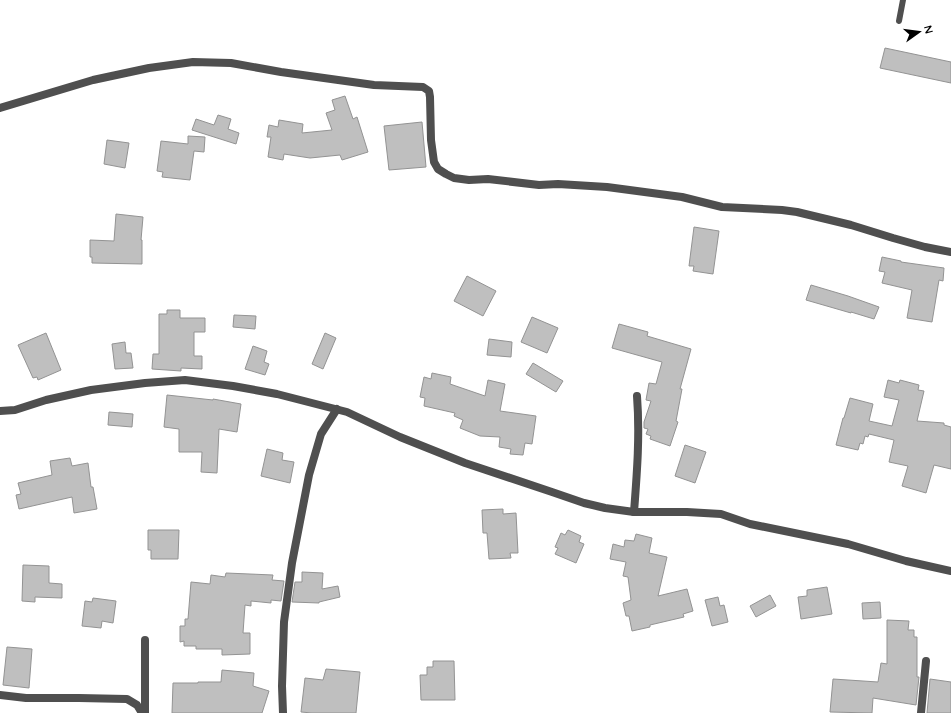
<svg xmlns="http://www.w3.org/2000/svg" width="951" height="713" viewBox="0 0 951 713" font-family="Quicksand,sans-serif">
  <rect width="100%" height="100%" fill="#fff"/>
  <!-- building -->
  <g fill="#bfbfbf" stroke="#939393">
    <polygon points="885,48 951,62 951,83 880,68"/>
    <polygon points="345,96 353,119 357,117 368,152 342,160 340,155 310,158 284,154 283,160 268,157 271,137 267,137 269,125 278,127 279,120 303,124 302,133 332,130 326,113 335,110 332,100"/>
    <polygon points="218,115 231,119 228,129 239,133 236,144 192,130 196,119 214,125"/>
    <polygon points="422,122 426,167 389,170 384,126"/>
    <polygon points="188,136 205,137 204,152 194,151 190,180 162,177 163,172 157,171 161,141 188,144"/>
    <polygon points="107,140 129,143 125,168 104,164"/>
    <polygon points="116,214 143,217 141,240 142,240 142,264 92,263 92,257 90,257 90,240 114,241"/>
    <polygon points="694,227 719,231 713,274 693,271 694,266 689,266"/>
    <polygon points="882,257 901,261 901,262 944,268 943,281 939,280 932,322 907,318 912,290 882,283 885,272 879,271"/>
    <polygon points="467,276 496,291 483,316 454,301"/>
    <polygon points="811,285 848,296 879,307 874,319 851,312 851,313 806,300"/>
    <polygon points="167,310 180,310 180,318 205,318 205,332 194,332 194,356 202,356 202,369 181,368 181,371 152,369 153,354 159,354 159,314 167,314"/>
    <polygon points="234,315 256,316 255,329 233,327"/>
    <polygon points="532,317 558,328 547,353 521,342"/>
    <polygon points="619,324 648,332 647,336 691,349 680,389 682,389 676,421 678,422 670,446 650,439 651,436 646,434 648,429 644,428 644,422 651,401 646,400 649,383 656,384 662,362 612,348"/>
    <polygon points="46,333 61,370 38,380 37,377 33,378 18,345"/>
    <polygon points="325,333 336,338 323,369 312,364"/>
    <polygon points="489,339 512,342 511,357 487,355"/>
    <polygon points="125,342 126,353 131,353 133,368 115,369 112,344"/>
    <polygon points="253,346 267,351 264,362 269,364 265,375 245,369"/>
    <polygon points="533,363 563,381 556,392 526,374"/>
    <polygon points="432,373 451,377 450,384 485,396 488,380 505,384 500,411 536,416 532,444 525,443 523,455 510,454 511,449 499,447 500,437 480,436 460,428 463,420 454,416 455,413 424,406 425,398 420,397 424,377 431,379"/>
    <polygon points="888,380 899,383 900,380 919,385 918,390 924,391 917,421 944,423 944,425 951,427 951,469 934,465 926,493 902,486 908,466 889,462 894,440 869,434 868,437 865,436 863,444 860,443 858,450 836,445 843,418 844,418 850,398 873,404 869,421 892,426 899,400 884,397"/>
    <polygon points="167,395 213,400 213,399 241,404 237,432 219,429 217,473 201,472 202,452 179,452 179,429 164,427"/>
    <polygon points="109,412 133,414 132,427 108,425"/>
    <polygon points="685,445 706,452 695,483 675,476"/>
    <polygon points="267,449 283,453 282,460 294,462 290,483 261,476"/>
    <polygon points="70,458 72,466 88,463 91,487 93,487 97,509 74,513 72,497 19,509 16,495 21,494 18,483 52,475 50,461"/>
    <polygon points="503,509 503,514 516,513 518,553 510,553 511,558 489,559 487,533 483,533 482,510"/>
    <polygon points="148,530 179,530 178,559 151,559 151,550 148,550"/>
    <polygon points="568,530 581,536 579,542 584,544 576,563 555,554 558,548 555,547 561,533 565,535"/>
    <polygon points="636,534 652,538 649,553 667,557 658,596 687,589 693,611 683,614 684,617 650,625 650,627 632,631 629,616 626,616 623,603 631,600 628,577 623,576 626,562 610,559 613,544 624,547 625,540 634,541"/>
    <polygon points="23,565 49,566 49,583 62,584 62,598 35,597 35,602 22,601"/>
    <polygon points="302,572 323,573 322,589 338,586 340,597 319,602 319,603 292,602 295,582 302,582"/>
    <polygon points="226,573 273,575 272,580 284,581 281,601 271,600 271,603 251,601 251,606 245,605 243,633 250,633 250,654 222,655 222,649 196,649 196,646 184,646 184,641 180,642 180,626 185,626 185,619 188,619 191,582 210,584 211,575 225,577"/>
    <polygon points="827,587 832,614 801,619 798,597 807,596 807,590"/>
    <polygon points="770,595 776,606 756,617 750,606"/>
    <polygon points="718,597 720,606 724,605 728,622 712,626 705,600"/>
    <polygon points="93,598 116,601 113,623 102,621 101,628 82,626 85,601 92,602"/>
    <polygon points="880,602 881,618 863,619 862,603"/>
    <polygon points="887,620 909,621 908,630 914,630 914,637 917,637 917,677 919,677 916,705 873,698 872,713 830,712 833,679 878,682 881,663 887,664"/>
    <polygon points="7,647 32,649 29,688 3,685"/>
    <polygon points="433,661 454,661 455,700 421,700 420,675 427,675 427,667 433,667"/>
    <polygon points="326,669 360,672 356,713 312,713 301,712 305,678 323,680"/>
    <polygon points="222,670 254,673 253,686 269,691 262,713 172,713 173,683 198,683 198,682 221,682"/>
    <polygon points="930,679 951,682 951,713 927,713"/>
  </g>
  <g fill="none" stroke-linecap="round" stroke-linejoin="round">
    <!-- service -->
    <polyline stroke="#4f4f4f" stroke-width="6" points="899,21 903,0"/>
    <!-- minor -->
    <g stroke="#4f4f4f" stroke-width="8">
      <polyline points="0,108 93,80 149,68 193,62 231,63 281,72 374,85 423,87 429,91 430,97 431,140 434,162 438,169 446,174 454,178 469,180 488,179 539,185 558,184 607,187 682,197 722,207 782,210 797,212 851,225 893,238 925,247 951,252"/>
      <polyline points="0,411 15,410 46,400 91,390 145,383 185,380 233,386 277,394 347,412 400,437 465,463 552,492 584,503 605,508 634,512 687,512 721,514 750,524 848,544 906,561 951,571"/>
      <path d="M634,512C637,473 640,435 637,396"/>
      <polyline points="145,640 145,713"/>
      <polyline points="0,695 26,698 79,698 127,699 137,705 142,713"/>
      <polyline points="283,713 282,686 284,622 292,563 309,475 321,434 337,409"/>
      <polyline points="921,713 926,661"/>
    </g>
  </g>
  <!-- north arrow -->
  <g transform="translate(919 32) rotate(76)" stroke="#ffffff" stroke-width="3" paint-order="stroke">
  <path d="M0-3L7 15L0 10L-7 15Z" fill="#000000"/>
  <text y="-6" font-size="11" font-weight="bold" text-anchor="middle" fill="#000000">N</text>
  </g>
</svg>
